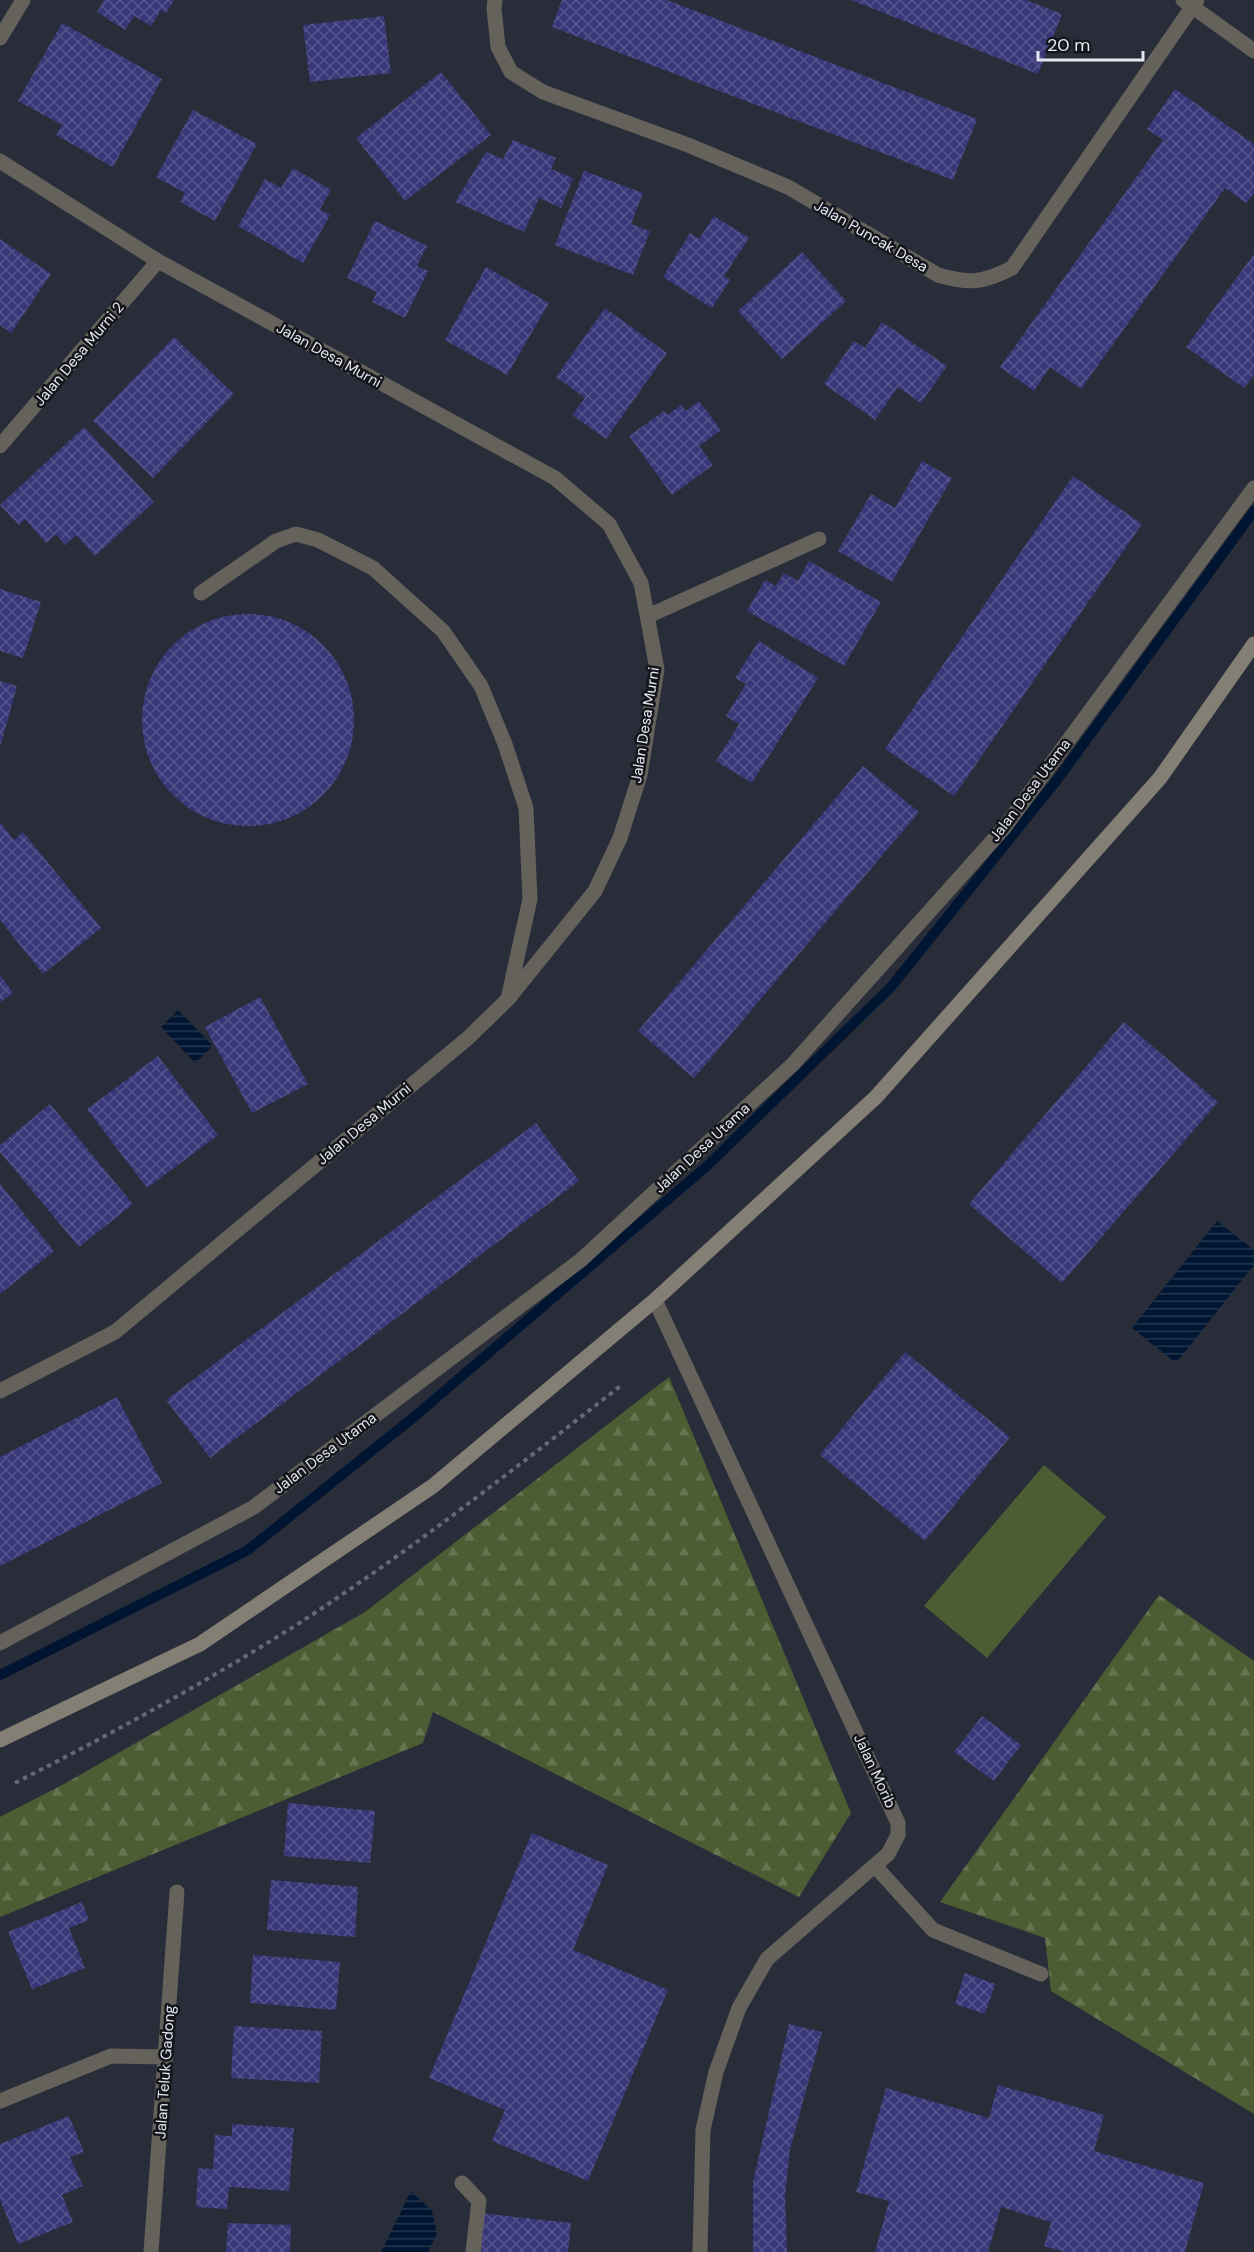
<svg xmlns="http://www.w3.org/2000/svg" width="1254" height="2252" viewBox="0 0 1254 2252" font-family="'DM Sans',sans-serif">
  <defs>
    <pattern id="forest-firs" width="22" height="20" patternUnits="userSpaceOnUse" patternTransform="scale(1.5)"><rect width="22" height="20" fill="#4c5d33"/><path d="M5 1l3.5 6h-7zM16 11l3.5 6h-7z" fill="#667451"/></pattern>
    <pattern id="water-rules" width="6" height="5" patternUnits="userSpaceOnUse" patternTransform="scale(1.5)"><rect width="6" height="5" fill="#001531"/><path d="M0 2.5h6" fill="none" stroke="#25374f"/></pattern>
    <pattern id="building-cross-hatch" width="8" height="8" patternUnits="userSpaceOnUse" patternTransform="scale(1.5)"><rect width="8" height="8" fill="#383778"/><path d="M0 0l8 8M0 8l8-8" fill="none" stroke="#55548c"/></pattern>
  </defs>
  <rect width="100%" height="100%" fill="#292d39"/>
  <!-- green -->
  <polygon fill="#4c5d33" points="1044,1465 1106,1517 987,1658 924,1606"/>
  <!-- forest -->
  <g fill="url(#forest-firs)">
    <polygon points="669,1377 851,1813 799,1897 433,1712 423,1743 0,1917 0,1817 64,1784 365,1612"/>
    <polygon points="1159,1595 1254,1661 1254,2114 1051,1991 1045,1938 940,1902"/>
  </g>
  <!-- water -->
  <g fill="url(#water-rules)">
    <polygon points="178,1010 213,1046 195,1063 161,1027"/>
    <polygon points="1217,1221 1254,1250 1254,1265 1176,1363 1132,1328"/>
    <polygon points="411,2191 432,2211 437,2234 428,2252 381,2252"/>
  </g>
  <g fill="none" stroke-linecap="round" stroke-linejoin="round">
    <!-- stream -->
    <polyline stroke="#001531" stroke-width="10" points="0,1675 248,1550 414,1417 707,1166 891,987 1057,780 1254,511"/>
  </g>
  <!-- building -->
  <g fill="url(#building-cross-hatch)">
    <polygon points="104,0 174,0 166,13 161,10 151,26 134,16 125,30 97,12"/>
    <polygon points="562,0 667,0 977,119 953,180 552,27"/>
    <polygon points="851,0 1026,0 1062,14 1038,74"/>
    <polygon points="384,16 391,73 310,82 303,25"/>
    <polygon points="62,23 162,79 113,167 56,135 62,125 18,101"/>
    <polygon points="441,72 491,135 405,201 356,138"/>
    <polygon points="1175,89 1254,144 1254,193 1246,203 1225,188 1081,389 1050,367 1034,391 1000,367 1163,140 1147,129"/>
    <polygon points="193,110 257,144 215,221 180,202 185,193 156,177"/>
    <polygon points="513,140 556,158 551,169 573,178 561,208 539,198 524,232 455,202 486,152 503,159"/>
    <polygon points="293,168 331,190 320,209 330,215 303,263 238,226 265,179 281,188"/>
    <polygon points="584,171 643,193 631,224 650,231 633,275 555,245"/>
    <polygon points="714,216 749,238 724,276 730,280 712,308 663,277 690,233 699,239"/>
    <polygon points="375,221 427,246 417,266 428,271 405,318 372,302 377,292 347,278"/>
    <polygon points="0,239 51,274 11,333 0,325"/>
    <polygon points="802,252 846,301 782,359 738,311"/>
    <polygon points="1254,254 1254,375 1244,388 1186,347"/>
    <polygon points="486,267 549,303 507,375 445,340"/>
    <polygon points="605,308 667,353 606,439 572,415 585,398 556,377"/>
    <polygon points="882,322 947,366 921,403 898,387 875,420 824,384 854,341 865,348"/>
    <polygon points="174,337 234,394 153,478 93,421"/>
    <polygon points="699,401 721,430 699,446 713,465 672,495 629,436 664,411 667,415 681,405 686,411"/>
    <polygon points="84,427 154,502 95,556 76,535 65,545 56,534 46,543 25,519 19,525 0,505"/>
    <polygon points="922,461 952,478 892,582 838,551 871,494 895,508"/>
    <polygon points="1073,476 1142,524 954,796 885,749"/>
    <polygon points="809,561 881,602 844,666 747,611 765,580 776,586 784,573 798,581"/>
    <polygon points="0,589 41,602 23,658 0,651"/>
    <circle cx="248" cy="720" r="106"/>
    <polygon points="759,641 818,678 752,783 716,761 739,724 726,716 746,684 735,678"/>
    <polygon points="0,681 17,686 1,744 0,744"/>
    <polygon points="863,766 919,812 694,1078 638,1031"/>
    <polygon points="0,822 14,840 23,832 101,928 43,974 0,920"/>
    <polygon points="0,975 13,993 0,1002"/>
    <polygon points="260,997 308,1084 252,1113 205,1027"/>
    <polygon points="1124,1022 1218,1102 1062,1283 969,1204"/>
    <polygon points="158,1056 218,1135 147,1188 87,1109"/>
    <polygon points="50,1104 133,1204 79,1247 0,1152 0,1145"/>
    <polygon points="536,1123 579,1181 210,1458 166,1400"/>
    <polygon points="0,1184 54,1251 0,1294"/>
    <polygon points="905,1352 1010,1437 925,1541 820,1455"/>
    <polygon points="117,1397 162,1483 0,1566 0,1457"/>
    <polygon points="982,1716 1021,1745 994,1781 954,1752"/>
    <polygon points="288,1803 375,1811 370,1863 284,1856"/>
    <polygon points="532,1833 608,1865 573,1950 668,1990 588,2181 492,2141 505,2110 429,2078"/>
    <polygon points="271,1880 358,1887 355,1937 267,1930"/>
    <polygon points="82,1902 89,1920 69,1928 85,1968 32,1989 8,1932"/>
    <polygon points="253,1955 340,1962 336,2010 250,2003"/>
    <polygon points="965,1973 995,1984 985,2014 955,2004"/>
    <polygon points="789,2024 822,2032 790,2149 785,2195 787,2252 753,2252 753,2182"/>
    <polygon points="234,2026 322,2031 319,2083 231,2078"/>
    <polygon points="998,2085 1104,2115 1094,2151 1204,2183 1185,2252 1065,2252 1044,2246 1051,2222 1001,2207 988,2252 875,2252 889,2201 856,2192 886,2088 989,2118"/>
    <polygon points="69,2116 84,2152 70,2157 83,2186 62,2195 73,2222 18,2244 0,2200 0,2144"/>
    <polygon points="232,2124 294,2128 289,2191 229,2187 227,2209 196,2207 198,2168 213,2169 215,2135 232,2136"/>
    <polygon points="479,2213 571,2223 568,2252 475,2252"/>
    <polygon points="228,2223 291,2225 290,2252 226,2252"/>
  </g>
  <g fill="none" stroke-linecap="round" stroke-linejoin="round">
    <!-- path -->
    <path stroke="#666974" stroke-width="4" stroke-dasharray="4.5 4.5" stroke-linecap="butt" d="M15,1783C113,1733 208,1681 301,1622C413,1549 518,1466 623,1384"/>
    <!-- lane -->
    <g stroke="#64625b" stroke-width="15">
      <polyline points="201,593 276,541 296,534 318,540 373,568 443,631 481,686 505,744 526,808 530,899 508,999"/>
      <polyline points="648,616 819,539"/>
      <polyline points="0,1643 254,1507 581,1260 793,1064 1004,828 1254,488"/>
      <polyline points="875,1866 933,1930 1041,1974"/>
      <polyline points="462,2183 479,2201 473,2252"/>
    </g>
    <!-- street -->
    <g stroke="#64625b" stroke-width="15">
      <path d="M495,0L494,8L498,47L511,72L543,92L688,145L788,187L938,275C969,284 983,283 1012,268L1197,0"/>
      <polyline points="1183,0 1254,51"/>
      <polyline points="0,38 23,0"/>
      <polyline points="0,161 158,261 555,478 609,524 641,583 657,669 640,775 620,838 595,891 508,999 468,1038 115,1332 0,1391"/>
      <polyline points="0,446 158,261"/>
      <polyline points="655,1300 898,1823 898,1835 888,1854 767,1959 739,2008 716,2072 703,2130 700,2252"/>
      <polyline points="0,2101 111,2056 166,2057"/>
      <polyline points="151,2252 177,1892"/>
    </g>
    <!-- secondary -->
    <polyline stroke="#837f75" stroke-width="15" points="0,1740 200,1644 433,1486 655,1300 876,1097 1160,778 1254,644"/>
  </g>
  <g text-anchor="middle" dominant-baseline="central" stroke-width="5" stroke-linejoin="round" paint-order="stroke">
    <!-- street labels -->
    <g font-size="15" fill="#e5e7f0" stroke="#13151b">
      <text transform="translate(871 236) rotate(30)">Jalan Puncak Desa</text>
      <text transform="translate(79 354) rotate(-50)">Jalan Desa Murni 2</text>
      <text transform="translate(329 355) rotate(29)">Jalan Desa Murni</text>
      <text transform="translate(645 725) rotate(-81)">Jalan Desa Murni</text>
      <text transform="translate(1030 790) rotate(-53)">Jalan Desa Utama</text>
      <text transform="translate(364 1124) rotate(-40)">Jalan Desa Murni</text>
      <text transform="translate(702 1148) rotate(-43)">Jalan Desa Utama</text>
      <text transform="translate(325 1453) rotate(-37)">Jalan Desa Utama</text>
      <text transform="translate(875 1771) rotate(65)">Jalan Morib</text>
      <text transform="translate(165 2072) rotate(-86)">Jalan Teluk Gadong</text>
    </g>
  </g>
  <!-- scale -->
  <path d="M1038 51v9h105v-9" fill="none" stroke="#e5e7f0" stroke-width="3"/>
  <text x="1047" y="51" font-size="18" fill="#e5e7f0" stroke="#13151b" stroke-width="4.5" paint-order="stroke">20 m</text>
</svg>
